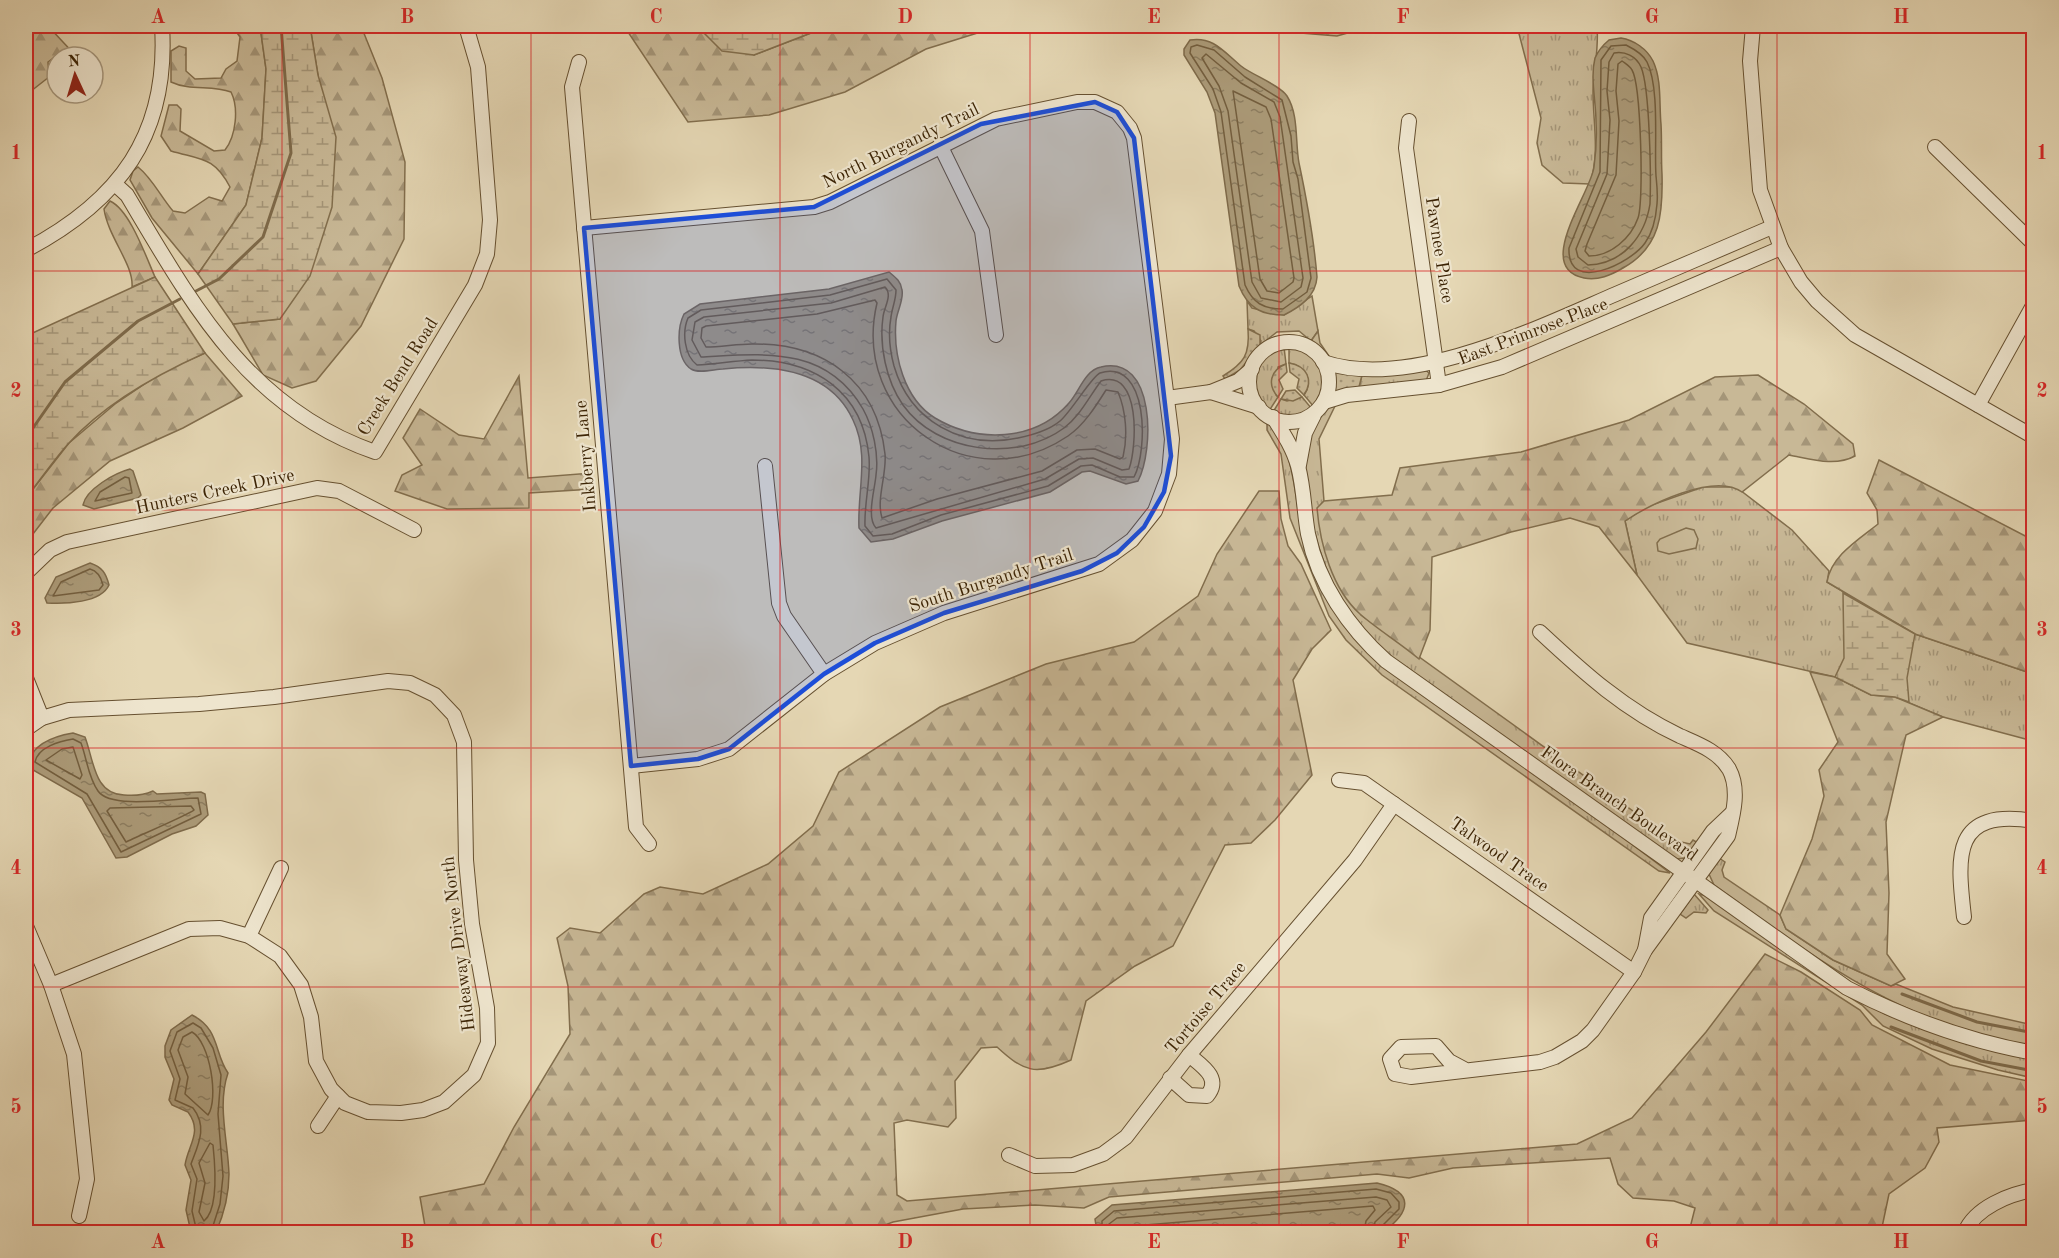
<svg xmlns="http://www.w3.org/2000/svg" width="2059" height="1258" viewBox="0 0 2059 1258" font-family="'Old Standard TT',serif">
  <defs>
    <pattern id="grass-tufts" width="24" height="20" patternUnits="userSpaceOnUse" patternTransform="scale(1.5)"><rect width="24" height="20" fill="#c8b896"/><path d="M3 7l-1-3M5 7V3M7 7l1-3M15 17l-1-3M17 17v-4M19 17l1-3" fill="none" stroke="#a49578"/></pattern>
    <pattern id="forest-firs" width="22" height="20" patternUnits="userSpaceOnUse" patternTransform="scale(1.5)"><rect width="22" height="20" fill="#c8b896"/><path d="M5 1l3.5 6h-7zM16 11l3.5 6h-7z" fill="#a49578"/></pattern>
    <pattern id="wetland-marsh" width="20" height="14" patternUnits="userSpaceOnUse" patternTransform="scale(1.5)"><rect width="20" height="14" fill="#c8b896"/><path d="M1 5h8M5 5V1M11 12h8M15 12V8" fill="none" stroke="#a49578"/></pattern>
    <pattern id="garden-dots" width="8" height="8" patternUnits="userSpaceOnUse" patternTransform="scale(1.5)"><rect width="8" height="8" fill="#c8b896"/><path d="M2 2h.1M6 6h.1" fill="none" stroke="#a49578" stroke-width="1.8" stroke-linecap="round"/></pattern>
    <pattern id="water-ripples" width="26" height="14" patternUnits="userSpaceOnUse" patternTransform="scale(1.5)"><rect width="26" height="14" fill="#ab9a78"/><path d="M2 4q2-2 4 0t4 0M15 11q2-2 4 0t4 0" fill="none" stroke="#8c7d60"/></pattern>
  </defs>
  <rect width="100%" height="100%" fill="#e5d7b4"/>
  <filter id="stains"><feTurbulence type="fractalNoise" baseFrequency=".00333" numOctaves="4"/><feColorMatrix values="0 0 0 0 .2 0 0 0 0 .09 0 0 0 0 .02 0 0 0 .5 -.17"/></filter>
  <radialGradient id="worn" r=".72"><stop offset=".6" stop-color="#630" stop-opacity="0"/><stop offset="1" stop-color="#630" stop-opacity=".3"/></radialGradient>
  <!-- grass -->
  <g fill="url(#grass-tufts)" stroke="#826e4d" stroke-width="1.5">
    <path d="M1517,26H1597C1599,50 1594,66 1593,91C1593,124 1600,151 1590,184L1563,183L1542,165L1537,143L1541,118Z"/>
    <polygon points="1312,296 1318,331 1311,341 1299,331 1277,332 1260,345 1261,341 1254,331 1248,329 1247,301 1252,308 1284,315"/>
    <path d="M1289,346C1321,348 1333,382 1314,407L1304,395C1314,381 1306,366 1289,363Z"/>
    <path d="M1284,347L1286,364L1278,367L1276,395L1278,397L1269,411C1245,389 1252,356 1284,347Z"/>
    <polygon points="1423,368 1429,373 1426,381 1359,387 1362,375"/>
    <path d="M1302,397L1312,409C1301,417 1285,420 1273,412L1281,399L1287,401Z"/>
    <path d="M1337,402L1319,439L1324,501L1318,508L1361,615L1669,837L1668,839L1690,844L1693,840L1698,843L1686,858L1676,859L1392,657C1369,637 1350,614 1335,587C1313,546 1280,428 1337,402Z"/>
    <path d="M1267,421C1299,449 1294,516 1307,556C1316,584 1333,607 1350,632L1670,873L1659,871L1382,675L1346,640L1329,616L1290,518L1281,454L1267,430Z"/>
    <polygon points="1703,487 1736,487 1792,530 1829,571 1827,582 1915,634 2033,674 2033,741 1943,717 1895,697 1871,695 1835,677 1687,643 1637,575 1625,521 1646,507"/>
    <path d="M1719,858L1725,862L1722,870L1724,877L1780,915L1786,929L1833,960L1891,986L1896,984L1953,1007L2033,1025V1048C1900,1023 1820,962 1714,885L1709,874Z"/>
    <polygon points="1694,894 1708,910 1706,913 1694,912 1686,918 1680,914"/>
    <polygon points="1699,894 1707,896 1885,1014 1971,1045 2033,1058 2033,1078 1998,1070 1932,1049 1883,1026 1862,1005 1714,911"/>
  </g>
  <!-- forest -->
  <g fill="url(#forest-firs)" stroke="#826e4d" stroke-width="1.5">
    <polygon points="26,26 48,26 77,57 62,57 59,54 48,62 49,77 26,95"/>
    <path d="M232,26H260L266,69L262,138L246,205L198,274L152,218L130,180L133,171L138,167C152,178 161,197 173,211L185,213L209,197L222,201L230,187C214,157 202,160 171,151L161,136L169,105H177L181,109L180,131L214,151L225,150C236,136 239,108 231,92C211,85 190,91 171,82V51L179,46L186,48V71L195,79L221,78L226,69L237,61L240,37Z"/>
    <polygon points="310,26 361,26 382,78 405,162 404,239 361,326 316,381 292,388 263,375 233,324 280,319 318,75"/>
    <polygon points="626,26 703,26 702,31 754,55 829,26 1000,26 926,49 845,92 769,115 688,122 626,29"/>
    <polygon points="1239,26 1360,26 1358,30 1337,36 1252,29"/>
    <polygon points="1476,26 1517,26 1519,31 1490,31"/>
    <path d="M110,201C130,210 146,257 155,277L132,287C134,265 108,237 104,209Z"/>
    <polygon points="205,353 242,396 183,428 110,461 53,508 26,543 26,498 69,443 115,404 164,371"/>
    <path d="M1758,375L1804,404L1853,444L1855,456C1835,467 1811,459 1789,455L1742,492C1714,472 1649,505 1625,521L1637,575L1599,527L1570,518L1511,532L1432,557L1430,630L1419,659C1400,643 1377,629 1360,614C1332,589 1320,544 1317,508L1324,501L1392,495L1400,468L1521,452L1629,420L1715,377Z"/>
    <polygon points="519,376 528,478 592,473 593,489 529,493 529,508 447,509 395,491 402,475 422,465 403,438 420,409 459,435 484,439"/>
    <path d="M1879,460L2033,540V674L1915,634L1827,582C1831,556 1858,540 1878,524L1877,510L1867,493Z"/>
    <path d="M1259,491H1279L1281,519L1288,546L1301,564L1331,630L1312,649L1293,680L1312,775L1275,820L1251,843L1225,845L1173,946L1135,966L1086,1001L1071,1060C1036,1076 1024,1072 997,1047L981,1048L955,1081L956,1118L948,1127L907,1120L894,1123L897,1195L907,1201L1577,1144L1632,1118L1706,1032L1765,954L1801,972L1860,1010L1872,1025L1950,1065L2033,1082V1120L1937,1128L1939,1142L1925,1168L1889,1194L1881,1232H1689L1695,1208L1674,1201L1633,1198L1618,1184L1610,1158L1453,1168L1409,1178L1377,1174L1109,1197L1084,1208L1035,1205L963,1209L893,1222L866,1232H426L420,1197L484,1184L514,1127L570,1034L568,986L557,938L570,928L600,933L644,894L660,887L703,894L768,864L813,826L839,772L940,707L1046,664L1134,642L1198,596L1217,554Z"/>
    <polygon points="1810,672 1835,677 1871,695 1895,697 1943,717 1906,735 1886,822 1889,893 1887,954 1905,979 1891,986 1833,960 1786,929 1780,915 1812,839 1824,796 1819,770 1838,742"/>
  </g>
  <!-- wetland -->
  <g fill="url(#wetland-marsh)" stroke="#826e4d" stroke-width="1.5">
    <polygon points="260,26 310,26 318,75 336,137 332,207 310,276 280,319 233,324 198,274 246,205 262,138 266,69"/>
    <polygon points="703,26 829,26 754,55 722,51 702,31"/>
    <path d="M155,277L205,353C156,375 104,404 68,444C53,461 40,480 26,498V336Z"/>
    <polygon points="1843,593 1915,634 1907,678 1909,702 1895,697 1871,695 1835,677 1844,658"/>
  </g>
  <!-- park -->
  <polygon fill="#c8b896" stroke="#826e4d" stroke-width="1.5" points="1686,528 1694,530 1698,539 1696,548 1669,554 1658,551 1657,543 1660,539"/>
  <!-- garden -->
  <g fill="url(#garden-dots)" stroke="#826e4d" stroke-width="1.5">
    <path d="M1248,329L1260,335V345L1240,370L1225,379L1223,376C1244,363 1250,355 1248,329Z"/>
    <polygon points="1318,331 1320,343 1333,362 1324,357 1311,341"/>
    <path d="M1289,363C1307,366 1314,380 1304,395L1297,388L1299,379L1290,372Z"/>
    <path d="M1286,364L1287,372L1279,380L1283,389L1278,397C1267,385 1270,370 1286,364Z"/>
    <polygon points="1334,371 1362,375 1359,387 1333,392"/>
    <polygon points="1295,390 1302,397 1293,401 1281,399 1286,391"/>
  </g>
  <!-- water -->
  <g fill="url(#water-ripples)" stroke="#7e6a4a" stroke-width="1.5">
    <path d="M1621,38C1634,40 1647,49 1653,61C1662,80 1659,104 1661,124C1662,141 1661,158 1662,174C1663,213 1661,247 1623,268C1611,275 1598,281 1584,278C1533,268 1591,193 1594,167C1596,152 1597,137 1596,122C1596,101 1590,78 1595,58C1598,51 1603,45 1609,40Z"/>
    <path d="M1190,40C1213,36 1224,52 1241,66C1252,75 1280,85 1287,96C1299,115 1295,142 1299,163C1307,201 1314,239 1317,277C1316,296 1300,307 1284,315C1261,315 1248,308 1239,286L1215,113L1207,92L1184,55V49Z"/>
    <path d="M889,272C895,277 901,281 902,290C904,300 897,311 896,321C893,355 904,399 935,418C977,443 1035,442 1069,403C1079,392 1085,370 1101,367C1156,354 1154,451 1138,481L1126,484L1090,471L1082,472L1050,492L942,521L893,539L871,542L859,528C857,492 870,455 853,420C830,370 773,364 723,369C715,369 699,374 691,369C676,359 677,328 684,314L700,304L829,289Z"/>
    <path d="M130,469L133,471L141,495L138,498L94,509L83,505C86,489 115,473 130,469Z"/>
    <path d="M90,563C102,567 106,573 109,585C101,603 65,604 47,603L45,598L56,577Z"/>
    <path d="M73,733L85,737C94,761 94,794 124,795C134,796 144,795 153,791L157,794L201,792L205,794L208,815L196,826L172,834L127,857L116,858L82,798L33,770L28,762C34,743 55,736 73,733Z"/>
    <path d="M192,1015C220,1029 214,1053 228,1073C217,1105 228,1141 229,1174C229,1195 224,1214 216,1232H191L186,1210L191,1180L185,1165C188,1145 203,1132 188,1112L172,1105L169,1100L174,1079L165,1057V1046L171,1030Z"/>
    <path d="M1377,1183C1415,1192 1411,1212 1383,1232H1097L1095,1219L1112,1205Z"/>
  </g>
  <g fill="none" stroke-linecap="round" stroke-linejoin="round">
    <!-- shore -->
    <g stroke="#735e3e" stroke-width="1.5">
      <path d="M1197,45L1214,50L1245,77L1282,100L1291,136L1293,162L1298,179L1311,278L1307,292L1283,309C1263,309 1253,303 1245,285L1221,112L1213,89L1190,53L1191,47Z"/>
      <path d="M1626,45C1634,49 1643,54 1647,62C1660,88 1654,147 1656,176C1657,186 1658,194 1657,204C1656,217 1653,232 1645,243C1631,263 1567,295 1569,248L1600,172L1601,60L1611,46Z"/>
      <path d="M1614,53C1625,51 1636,56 1641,67C1650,88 1651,178 1650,204C1645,236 1623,264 1588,265L1578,257L1576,249L1607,174L1610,120L1607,91L1609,62Z"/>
      <polygon points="1206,54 1241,83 1274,102 1280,117 1303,278 1301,287 1281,302 1261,298 1252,282 1228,111 1219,86 1202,58"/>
      <path d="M1622,61C1626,64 1630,66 1632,70C1641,85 1644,202 1638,218C1631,238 1611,256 1589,256L1585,251L1587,244L1616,175L1619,121L1616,91L1618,64Z"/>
      <polygon points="1233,91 1266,107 1271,119 1294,278 1293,282 1279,293 1267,291 1260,279"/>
      <path d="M887,279L896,290C896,300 892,308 891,317C888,333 890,351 894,366C910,421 962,450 1018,438C1032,435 1048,431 1060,421C1071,412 1092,376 1100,373C1149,358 1148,451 1134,477H1120L1092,465L1081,466L1048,486L941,515L892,534L873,536L865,526C864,503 871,480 869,457C863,392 815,360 752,360C734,361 715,364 697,365C684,355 682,332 688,318L701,310L830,295Z"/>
      <path d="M885,287C893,295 884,307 883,317C879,345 886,381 903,405C937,453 1017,463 1064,428C1080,416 1089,397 1101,381C1141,368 1137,447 1129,469L1122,470L1093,458L1079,459L1045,479L876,528C866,517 875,489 876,475C879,454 873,427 863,409C826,345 763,354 701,357L692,340L695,322L704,317L831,303Z"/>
      <path d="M875,300L877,303C850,417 971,502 1068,436C1084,425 1096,406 1106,390L1118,392C1126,411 1128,436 1123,457L1120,459L1095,449L1077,450L1042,471L937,499L882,518C876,499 887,474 885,454C877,381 824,343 752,344C737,344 721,347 706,347L701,338L702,328L706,326L817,314Z"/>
      <polygon points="125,477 129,478 132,493 95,501 100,492"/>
      <path d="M90,569C98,571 101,577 103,585L99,590L53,596L61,582Z"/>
      <path d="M73,739L81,743C87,759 88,777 98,791C111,810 176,798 198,798L201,814L121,852L87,794L35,762C38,747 60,741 73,739Z"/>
      <polygon points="73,747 82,775 80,779 46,760 62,749"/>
      <path d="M191,806L194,810C190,814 136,837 126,842L107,811L110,808Z"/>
      <path d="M192,1032C210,1042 219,1099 208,1115L185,1094L188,1077L178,1050L183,1037Z"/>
      <path d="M210,1143L213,1145C215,1164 219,1209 204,1221L199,1212L205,1183L199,1163Z"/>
      <path d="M197,1232L192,1211L197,1179L191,1164C198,1145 208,1127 193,1108L175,1100L180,1079L170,1051L177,1032L193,1023L201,1028L213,1048L221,1075L218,1114L223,1176L220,1204L211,1232"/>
      <polyline points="1102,1232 1102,1221 1114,1211 1376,1189 1391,1193 1399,1202 1399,1209 1382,1226 1380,1232"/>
      <polyline points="1109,1232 1109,1224 1117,1218 1376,1197 1387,1200 1391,1207 1375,1222 1373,1232"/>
      <polyline points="1118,1232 1121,1227 1373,1206 1375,1210 1366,1221 1364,1232"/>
    </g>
    <!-- stream -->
    <g stroke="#7e6a4a" stroke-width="3">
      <polyline points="196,291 219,279 263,237 291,153 281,26"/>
      <polyline points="26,438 65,382 138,321 180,299"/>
      <polyline points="1902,994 1977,1022 2034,1033"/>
      <polyline points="1891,1027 1981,1061 2034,1071"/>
    </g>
    <!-- minor casing -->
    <g stroke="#665030" stroke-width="16">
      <g id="minor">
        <polyline points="1753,26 1750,61 1760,190 1781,248 1801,282 1817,301 1855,335 2034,437"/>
        <polyline points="579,62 572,87 636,827 649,844"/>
        <polyline points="1409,121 1406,148 1439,385"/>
        <polyline points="940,145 982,231 996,335"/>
        <polyline points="1935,147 2034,244"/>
        <path d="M115,184L127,195C192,304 248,408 375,452L475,285L487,254L490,220L478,67L466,26"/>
        <polyline points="584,228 814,207 830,202 996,119 1077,102 1095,102 1117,112 1130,128 1134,138 1172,439 1169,474 1155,511 1132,540 1099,564 944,613 875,643 824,674 729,749 698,759 631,766"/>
        <path d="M26,250C119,201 169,135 162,26"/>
        <circle cx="1289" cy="382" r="40"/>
        <path d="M1323,362C1409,391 1537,328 1616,294C1668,272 1720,249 1772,227"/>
        <polyline points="1252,369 1238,381 1211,392 1259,407"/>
        <polyline points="1167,398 1211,392"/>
        <polyline points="1324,402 1347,395 1439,385 1502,367 1781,248"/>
        <polyline points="1978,405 2034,304"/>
        <path d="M1273,417C1283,433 1293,448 1298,466C1304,488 1304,512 1308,534C1318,583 1349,628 1386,661L1847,988C1907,1019 1967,1041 2034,1053"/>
        <polyline points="1299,465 1305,433 1314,415"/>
        <polyline points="765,466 779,603 784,616 824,674"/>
        <polyline points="26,573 50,550 67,542 317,488 339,491 414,530"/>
        <polyline points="26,678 42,718"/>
        <polyline points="26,729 42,718 69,710 199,704 274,697 388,681 410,683 435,695 454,715 464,742 466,860 472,924 487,1008 488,1043 474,1075 444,1102 423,1110 401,1113 368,1112 345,1103 331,1089 316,1061 311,1017 301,985 280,956 249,936 220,928 189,929 51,985"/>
        <polyline points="1339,780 1364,783 1634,972"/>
        <path d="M1964,917C1957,855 1952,808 2034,821"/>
        <polyline points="26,926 51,985 74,1054 87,1179 79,1216"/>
        <polyline points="249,936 281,868"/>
        <polyline points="1645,950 1651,918 1713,831 1732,813"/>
        <path d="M1464,1069L1449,1061L1436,1046L1401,1047L1390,1059L1395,1074L1411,1077L1540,1062L1555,1057L1582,1041L1593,1030L1634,972L1645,950L1728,836C1733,815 1740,789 1729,769C1718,751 1698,744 1680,736C1625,710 1584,673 1540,632"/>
        <path d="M1170,1078L1189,1095L1207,1096C1222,1078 1202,1066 1189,1055"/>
        <polyline points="318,1126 338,1096"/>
        <polyline points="1009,1155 1035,1166 1073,1165 1103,1154 1126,1137 1189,1055 1355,860 1394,804"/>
        <path d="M1965,1232C1975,1208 2009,1194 2034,1190"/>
      </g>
    </g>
    <!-- minor -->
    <use href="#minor" stroke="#eee5ce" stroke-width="14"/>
  </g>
  <!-- marked area -->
  <path fill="#1d4ed8" fill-opacity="0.2" stroke="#1d4ed8" stroke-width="4.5" stroke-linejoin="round" d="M1095,102L1117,112L1134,138L1171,456L1164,492L1144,527L1117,553L1082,571L944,613L875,643L824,674L729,749L698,759L631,766L584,228L814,207L981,124Z"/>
  <!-- grid -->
  <path fill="none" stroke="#d62828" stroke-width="1.5" stroke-opacity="0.55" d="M282,26V1232M531,26V1232M780,26V1232M1030,26V1232M1279,26V1232M1528,26V1232M1777,26V1232M26,271H2034M26,510H2034M26,748H2034M26,987H2034"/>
  <g text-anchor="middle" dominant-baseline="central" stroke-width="4.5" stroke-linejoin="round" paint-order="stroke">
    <!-- street labels -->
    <g font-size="18" fill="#3b2304" stroke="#eee5ce">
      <text transform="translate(901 146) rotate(-26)">North Burgandy Trail</text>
      <text transform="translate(1439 250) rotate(81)">Pawnee Place</text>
      <text transform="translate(1533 332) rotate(-21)">East Primrose Place</text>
      <text transform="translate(398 377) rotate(-58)">Creek Bend Road</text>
      <text transform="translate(586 456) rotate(-95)">Inkberry Lane</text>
      <text transform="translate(215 492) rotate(-12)">Hunters Creek Drive</text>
      <text transform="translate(991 581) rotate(-18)">South Burgandy Trail</text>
      <text transform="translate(1619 804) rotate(35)">Flora Branch Boulevard</text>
      <text transform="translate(1499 855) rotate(35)">Talwood Trace</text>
      <text transform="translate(459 944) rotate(-97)">Hideaway Drive North</text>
      <text transform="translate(1206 1008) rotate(-50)">Tortoise Trace</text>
    </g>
  </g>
  <!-- margin -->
  <rect width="2059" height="1258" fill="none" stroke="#e5d7b4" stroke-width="66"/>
  <!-- north arrow -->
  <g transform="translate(75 75) rotate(356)"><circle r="28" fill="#eee5ce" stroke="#a6977d" stroke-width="1.5"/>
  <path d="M0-4.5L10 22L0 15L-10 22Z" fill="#8f2418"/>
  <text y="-9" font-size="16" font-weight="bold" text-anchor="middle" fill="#3b2304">N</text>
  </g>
  <rect x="33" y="33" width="1993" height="1192" fill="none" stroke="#d62828" stroke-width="2"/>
  <g font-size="20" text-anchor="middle" font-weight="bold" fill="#d62828">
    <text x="158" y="23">A</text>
    <text x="407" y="23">B</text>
    <text x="656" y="23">C</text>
    <text x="905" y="23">D</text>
    <text x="1154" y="23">E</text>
    <text x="1403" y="23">F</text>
    <text x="1652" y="23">G</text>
    <text x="1901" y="23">H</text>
    <text x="16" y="159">1</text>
    <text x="2042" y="159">1</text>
    <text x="16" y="397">2</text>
    <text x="2042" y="397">2</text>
    <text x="16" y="636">3</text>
    <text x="2042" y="636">3</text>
    <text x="16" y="874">4</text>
    <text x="2042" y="874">4</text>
    <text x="16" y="1113">5</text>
    <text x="2042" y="1113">5</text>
    <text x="158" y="1248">A</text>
    <text x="407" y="1248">B</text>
    <text x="656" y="1248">C</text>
    <text x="905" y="1248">D</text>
    <text x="1154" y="1248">E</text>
    <text x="1403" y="1248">F</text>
    <text x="1652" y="1248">G</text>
    <text x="1901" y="1248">H</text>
  </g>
  <rect width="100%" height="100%" filter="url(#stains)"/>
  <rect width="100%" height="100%" fill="url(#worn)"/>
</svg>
